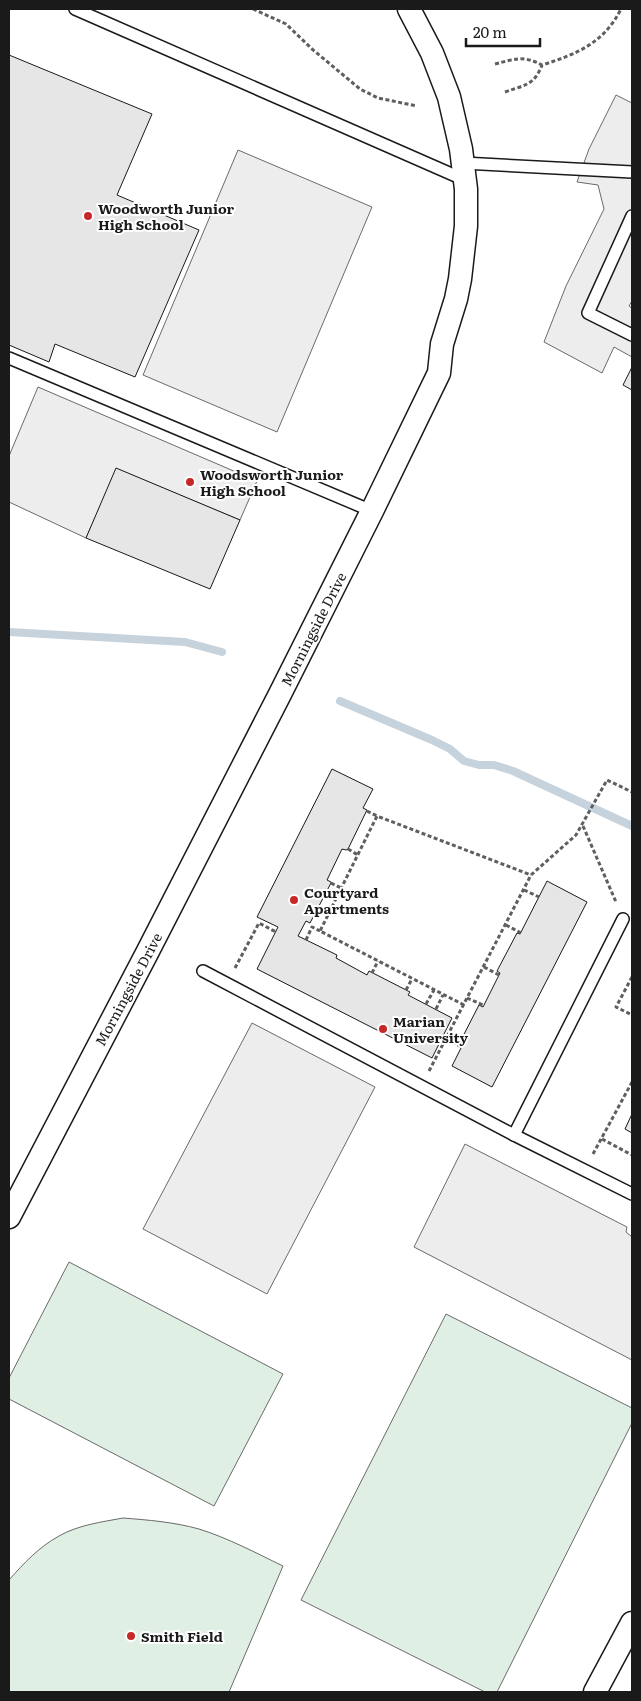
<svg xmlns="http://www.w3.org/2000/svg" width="641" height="1701" viewBox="0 0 641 1701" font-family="Literata,serif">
  <rect width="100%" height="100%" fill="#fff"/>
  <!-- green -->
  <g fill="#e0efe3" stroke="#6a6a6a">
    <polygon points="69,1262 283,1374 214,1506 9,1399 9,1378"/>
    <polygon points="446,1314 632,1408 632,1423 497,1692 485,1692 301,1600"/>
    <path d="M123,1518C148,1520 174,1522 199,1529C228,1538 256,1553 283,1566L229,1692H9V1580C24,1563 39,1547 59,1536C78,1525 102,1522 123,1518Z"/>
  </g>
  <!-- parking -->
  <g fill="#ededed" stroke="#6a6a6a">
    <polygon points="616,95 632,103 632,301 629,306 632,308 632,357 614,347 602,373 544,342 566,286 604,209 598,185 577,182 589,149"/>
    <polygon points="238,150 372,207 277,432 143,375"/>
    <polygon points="38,387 257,481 240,520 117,469 86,538 9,502 9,456"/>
    <polygon points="252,1023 375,1087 267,1294 143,1229"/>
    <polygon points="465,1144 627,1227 626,1232 632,1237 632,1360 414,1247"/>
  </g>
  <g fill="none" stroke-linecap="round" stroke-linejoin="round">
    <!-- stream -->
    <g stroke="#c6d2dc" stroke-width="8">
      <polyline points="9,632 185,642 222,652"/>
      <polyline points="340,701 432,740 450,749 464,761 479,765 494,765 513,771 632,826"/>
    </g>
  </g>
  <!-- building -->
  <g fill="#e6e6e6" stroke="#1a1a1a">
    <polygon points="9,55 152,114 117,195 199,230 135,377 55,344 49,362 9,345"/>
    <polygon points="632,367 632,390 623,385"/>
    <polygon points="116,468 240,520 210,589 86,538"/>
    <polygon points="332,769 373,789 363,808 367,810 348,849 346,850 342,849 327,880 331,882 331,883 310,923 306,921 298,936 337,955 336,958 367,975 369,971 410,992 408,995 452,1018 432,1058 257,969 278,927 257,917"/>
    <polygon points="547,881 587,902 492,1087 452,1066 462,1046 459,1044 479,1005 483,1007 500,973 497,971 517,933 520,934"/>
    <polygon points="632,1114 632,1133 625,1129"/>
  </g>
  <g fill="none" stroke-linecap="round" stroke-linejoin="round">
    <!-- lane casing -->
    <g stroke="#1a1a1a" stroke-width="14">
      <g id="lane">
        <polyline points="75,9 465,180"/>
        <polyline points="463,163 632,172"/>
        <polyline points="632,216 588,313 632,335"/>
        <polyline points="9,358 372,511"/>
        <polyline points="203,971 514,1135 632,1194"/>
        <polyline points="514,1135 623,919"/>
      </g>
    </g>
    <!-- street casing -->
    <g stroke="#1a1a1a" stroke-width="25">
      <g id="street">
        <polyline points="9,1217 147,953 280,694 372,511 439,373 442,344 456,299 460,279 466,226 466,189 461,149 449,97 432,53 409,9"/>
        <polyline points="595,1692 632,1623"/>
      </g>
    </g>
    <!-- path -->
    <g stroke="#5f5f5f" stroke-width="3" stroke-dasharray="4 2.5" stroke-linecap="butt">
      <polyline points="253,9 286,24 312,49 360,89 378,98 417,106"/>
      <path d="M495,64C515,59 523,55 542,65C577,54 604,43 621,9"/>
      <path d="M505,92C524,85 534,86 542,65"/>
      <polyline points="367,811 377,816"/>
      <polyline points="583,826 616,902"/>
      <polyline points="348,849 358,855"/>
      <polyline points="331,883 341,888"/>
      <polyline points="524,890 539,897"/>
      <polyline points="506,925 521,933"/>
      <polyline points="306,940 312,927 320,931"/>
      <polyline points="484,967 499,975"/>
      <polyline points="235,968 259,923 276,932"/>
      <polyline points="372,973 378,961"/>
      <polyline points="632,977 616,1007 632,1015"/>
      <polyline points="406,990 412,979"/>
      <polyline points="467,998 483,1005"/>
      <polyline points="426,1004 434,990"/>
      <polyline points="464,1005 320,931 377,816 531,875"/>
      <polyline points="436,1009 443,995"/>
      <polyline points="446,1039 462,1047"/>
      <polyline points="429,1071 531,875 576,835 607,780 632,792"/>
      <polyline points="602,1139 632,1155"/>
      <polyline points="593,1154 632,1082"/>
    </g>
    <!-- lane -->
    <use href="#lane" stroke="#fff" stroke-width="11"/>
    <!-- street -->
    <use href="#street" stroke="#fff" stroke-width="22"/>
  </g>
  <!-- markers -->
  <g fill="#c62828" stroke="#fff" stroke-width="2">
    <circle cx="88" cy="216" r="5"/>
    <circle cx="190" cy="482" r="5"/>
    <circle cx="294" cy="900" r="5"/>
    <circle cx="383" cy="1029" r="5"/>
    <circle cx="131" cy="1636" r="5"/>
  </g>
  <g text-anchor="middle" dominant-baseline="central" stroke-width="4" stroke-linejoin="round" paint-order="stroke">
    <!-- poi labels -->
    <g font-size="14" font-weight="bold" fill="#1a1a1a" stroke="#fff" text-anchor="start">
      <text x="98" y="208">Woodworth Junior<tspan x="98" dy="16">High School</tspan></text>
      <text x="200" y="474">Woodsworth Junior<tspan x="200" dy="16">High School</tspan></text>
      <text x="304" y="892">Courtyard<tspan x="304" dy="16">Apartments</tspan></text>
      <text x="393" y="1021">Marian<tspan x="393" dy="16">University</tspan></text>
      <text x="141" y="1636">Smith Field</text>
    </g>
    <!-- street labels -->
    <g font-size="14" fill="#1a1a1a" stroke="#fff">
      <text transform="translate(313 629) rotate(-63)">Morningside Drive</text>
      <text transform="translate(128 989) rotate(-62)">Morningside Drive</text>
    </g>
  </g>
  <!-- border -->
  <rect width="641" height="1701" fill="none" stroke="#1a1a1a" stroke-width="20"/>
  <!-- scale -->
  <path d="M466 38v8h74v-8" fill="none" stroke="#1a1a1a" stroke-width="2.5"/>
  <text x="473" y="38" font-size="15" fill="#1a1a1a" stroke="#ffffff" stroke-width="4" paint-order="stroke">20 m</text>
</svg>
